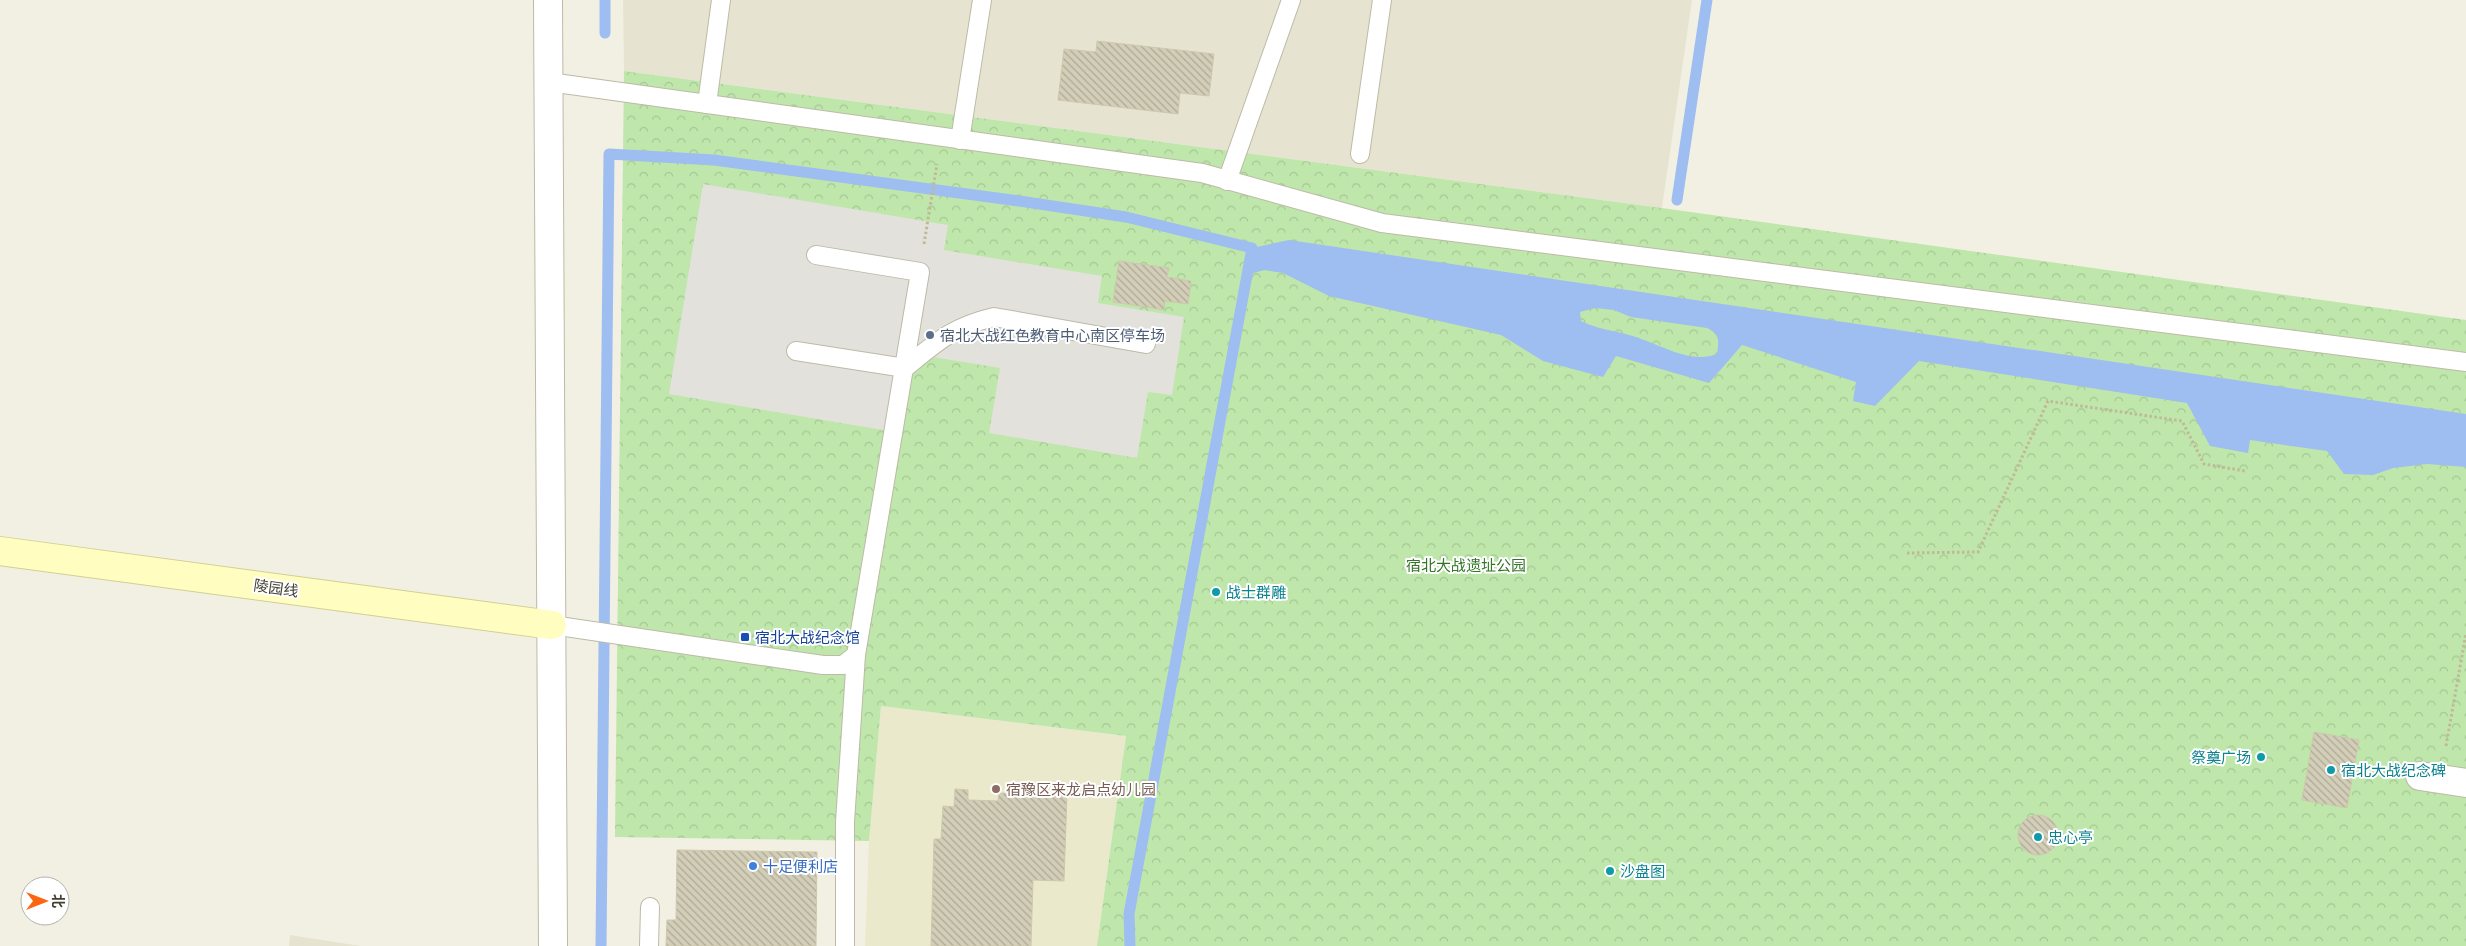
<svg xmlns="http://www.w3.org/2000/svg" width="2466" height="946" viewBox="0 0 2466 946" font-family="Helvetica,'Noto Sans SC',sans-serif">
  <defs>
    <pattern id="park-crowns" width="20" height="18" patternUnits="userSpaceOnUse" patternTransform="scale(1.25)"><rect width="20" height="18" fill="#bfe7ab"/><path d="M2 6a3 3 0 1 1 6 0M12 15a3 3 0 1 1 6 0" fill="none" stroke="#a5c794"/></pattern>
    <pattern id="building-back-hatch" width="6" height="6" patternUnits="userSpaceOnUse" patternTransform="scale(1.25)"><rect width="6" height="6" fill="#d3ceb8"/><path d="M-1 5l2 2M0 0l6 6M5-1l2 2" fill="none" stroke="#ada996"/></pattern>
  </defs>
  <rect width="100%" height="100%" fill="#f2f0e3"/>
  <!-- residential -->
  <g fill="#e6e4d1">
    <polygon points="623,0 1692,0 1662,208 624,71"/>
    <polygon points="290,935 361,946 289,946"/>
  </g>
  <!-- education -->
  <polygon fill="#ebe9cc" points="881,706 1126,736 1097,946 865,946 869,841"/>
  <!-- park -->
  <polygon fill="url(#park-crowns)" points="624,71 1662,208 2466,320 2466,946 1097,946 1126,736 881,706 869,841 615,837"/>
  <!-- parking -->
  <polygon fill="#e2e1dc" points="703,184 948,225 944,250 1102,276 1098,303 1184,317 1172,395 1148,392 1137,458 989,433 1000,368 902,352 889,431 669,394"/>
  <!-- water -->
  <path fill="#9ebdf0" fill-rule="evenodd" d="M1289,240L2466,414V467L2427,464L2393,468L2373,475L2344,474L2327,451L2250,440L2248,453L2210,446L2187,403L1919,361L1875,406L1853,401L1856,382L1742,345L1709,383L1616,356L1603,377L1543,361L1501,335L1329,296L1283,273L1264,270L1247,275L1252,248ZM1595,308L1614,310L1631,317L1707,328C1720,334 1719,341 1717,354C1688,365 1657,342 1629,335C1612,330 1597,329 1581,321L1580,312Z"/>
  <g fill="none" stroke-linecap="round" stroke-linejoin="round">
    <!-- stream -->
    <g stroke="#9ebdf0" stroke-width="11">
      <polyline points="605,0 605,33"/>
      <polyline points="1677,200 1707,0"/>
      <polyline points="601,946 609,154 714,160 1026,202 1126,217 1252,248 1129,914 1130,946"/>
    </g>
  </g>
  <!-- building -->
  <g fill="url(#building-back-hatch)" stroke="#cec8ac">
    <polygon points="1097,41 1214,54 1209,96 1180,93 1178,114 1058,100 1064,49 1096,52"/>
    <polygon points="1119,261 1169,268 1167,277 1191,281 1188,304 1165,301 1164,310 1113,302"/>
    <polygon points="2314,732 2359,740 2347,808 2302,800"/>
    <polygon points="955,789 968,790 968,800 998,801 999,793 1067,795 1064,881 1033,880 1031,946 931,946 934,839 941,839 943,806 954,807"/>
    <circle cx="2038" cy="835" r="20"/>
    <polygon points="677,850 817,852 816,946 666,946 667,920 676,920"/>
  </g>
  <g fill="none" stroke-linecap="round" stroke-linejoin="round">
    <!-- lane casing -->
    <g stroke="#bdbaa6" stroke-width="20">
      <g id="lane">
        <polyline points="549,82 1202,173 1382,223 2466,362"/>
        <polyline points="707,104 721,0"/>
        <polyline points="960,140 982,0"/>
        <polyline points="1360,154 1382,0"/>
        <polyline points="1227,181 1291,0"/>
        <path d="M796,351L905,368C937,342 952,327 994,317L1146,344"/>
        <polyline points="552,625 823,665 843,665 856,655 920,272 816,255"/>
        <polyline points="649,946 650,907"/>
        <polyline points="845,946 845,822 856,655"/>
      </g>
    </g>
    <!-- street casing -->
    <g stroke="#bdbaa6" stroke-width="30">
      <g id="street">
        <polyline points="548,0 553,946"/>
        <polyline points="2420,776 2466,783"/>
      </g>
    </g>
    <!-- secondary casing -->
    <g stroke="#d2cf92" stroke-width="30">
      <polyline id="secondary" points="0,551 552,625"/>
    </g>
    <!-- path -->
    <g stroke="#bfb997" stroke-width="3" stroke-dasharray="2.5 2.5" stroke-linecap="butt">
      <polyline points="924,244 937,164"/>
      <polyline points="1907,553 1978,552 2048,401 2182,421 2204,464 2245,471"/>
      <polyline points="2446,746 2466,633"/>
    </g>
    <!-- lane -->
    <use href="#lane" stroke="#fff" stroke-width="18"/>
    <!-- street -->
    <use href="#street" stroke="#fff" stroke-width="28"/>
    <!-- secondary -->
    <use href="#secondary" stroke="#fffdc0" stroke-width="28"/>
  </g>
  <!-- markers -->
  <circle fill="#5c6f8a" stroke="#fff" stroke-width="2" cx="930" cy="335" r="5"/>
  <g fill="#0f9aa8" stroke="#fff" stroke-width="2">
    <circle cx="1216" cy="592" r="5"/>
    <circle cx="2261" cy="757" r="5"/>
    <circle cx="2331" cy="770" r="5"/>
    <circle cx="2038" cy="837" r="5"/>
    <circle cx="1610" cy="871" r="5"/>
  </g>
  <rect fill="#1a4fb4" stroke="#fff" stroke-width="2" x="740" y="632" width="10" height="10" rx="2.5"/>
  <circle fill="#8d6e63" stroke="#fff" stroke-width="2" cx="996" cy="789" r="5"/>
  <circle fill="#3f7fe0" stroke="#fff" stroke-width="2" cx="753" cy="866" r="5"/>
  <g text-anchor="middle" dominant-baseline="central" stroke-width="4" stroke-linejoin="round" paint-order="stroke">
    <!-- service labels -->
    <g font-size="15" fill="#4e5e75" stroke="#fff" text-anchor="start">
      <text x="940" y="335">宿北大战红色教育中心南区停车场</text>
    </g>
    <!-- park labels -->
    <g font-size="15" fill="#347527" stroke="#fff">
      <text x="1466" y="565">宿北大战遗址公园</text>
    </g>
    <!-- street labels -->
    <g font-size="15" fill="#434033" stroke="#fff">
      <text transform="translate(276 588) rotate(8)">陵园线</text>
    </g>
    <!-- culture labels -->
    <g font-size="15" fill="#0d838f" stroke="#fff" text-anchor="start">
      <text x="1226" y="592">战士群雕</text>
      <text x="2251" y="757" text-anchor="end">祭奠广场</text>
      <text x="2341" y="770">宿北大战纪念碑</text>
      <text x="2048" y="837">忠心亭</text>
      <text x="1620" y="871">沙盘图</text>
    </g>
    <!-- transit labels -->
    <g font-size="15" fill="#164399" stroke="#fff" text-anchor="start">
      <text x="755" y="637">宿北大战纪念馆</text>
    </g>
    <!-- education labels -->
    <g font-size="15" fill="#785e54" stroke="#fff" text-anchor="start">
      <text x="1006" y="789">宿豫区来龙启点幼儿园</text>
    </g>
    <!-- shop labels -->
    <g font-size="15" fill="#366cbe" stroke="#fff" text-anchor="start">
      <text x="763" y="866">十足便利店</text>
    </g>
  </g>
  <!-- north arrow -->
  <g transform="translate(45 901) rotate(90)"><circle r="24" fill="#ffffff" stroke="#b4b3ad"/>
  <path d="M0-4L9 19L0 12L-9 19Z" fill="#fb6611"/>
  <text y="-8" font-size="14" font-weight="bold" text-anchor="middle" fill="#434033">北</text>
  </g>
</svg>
